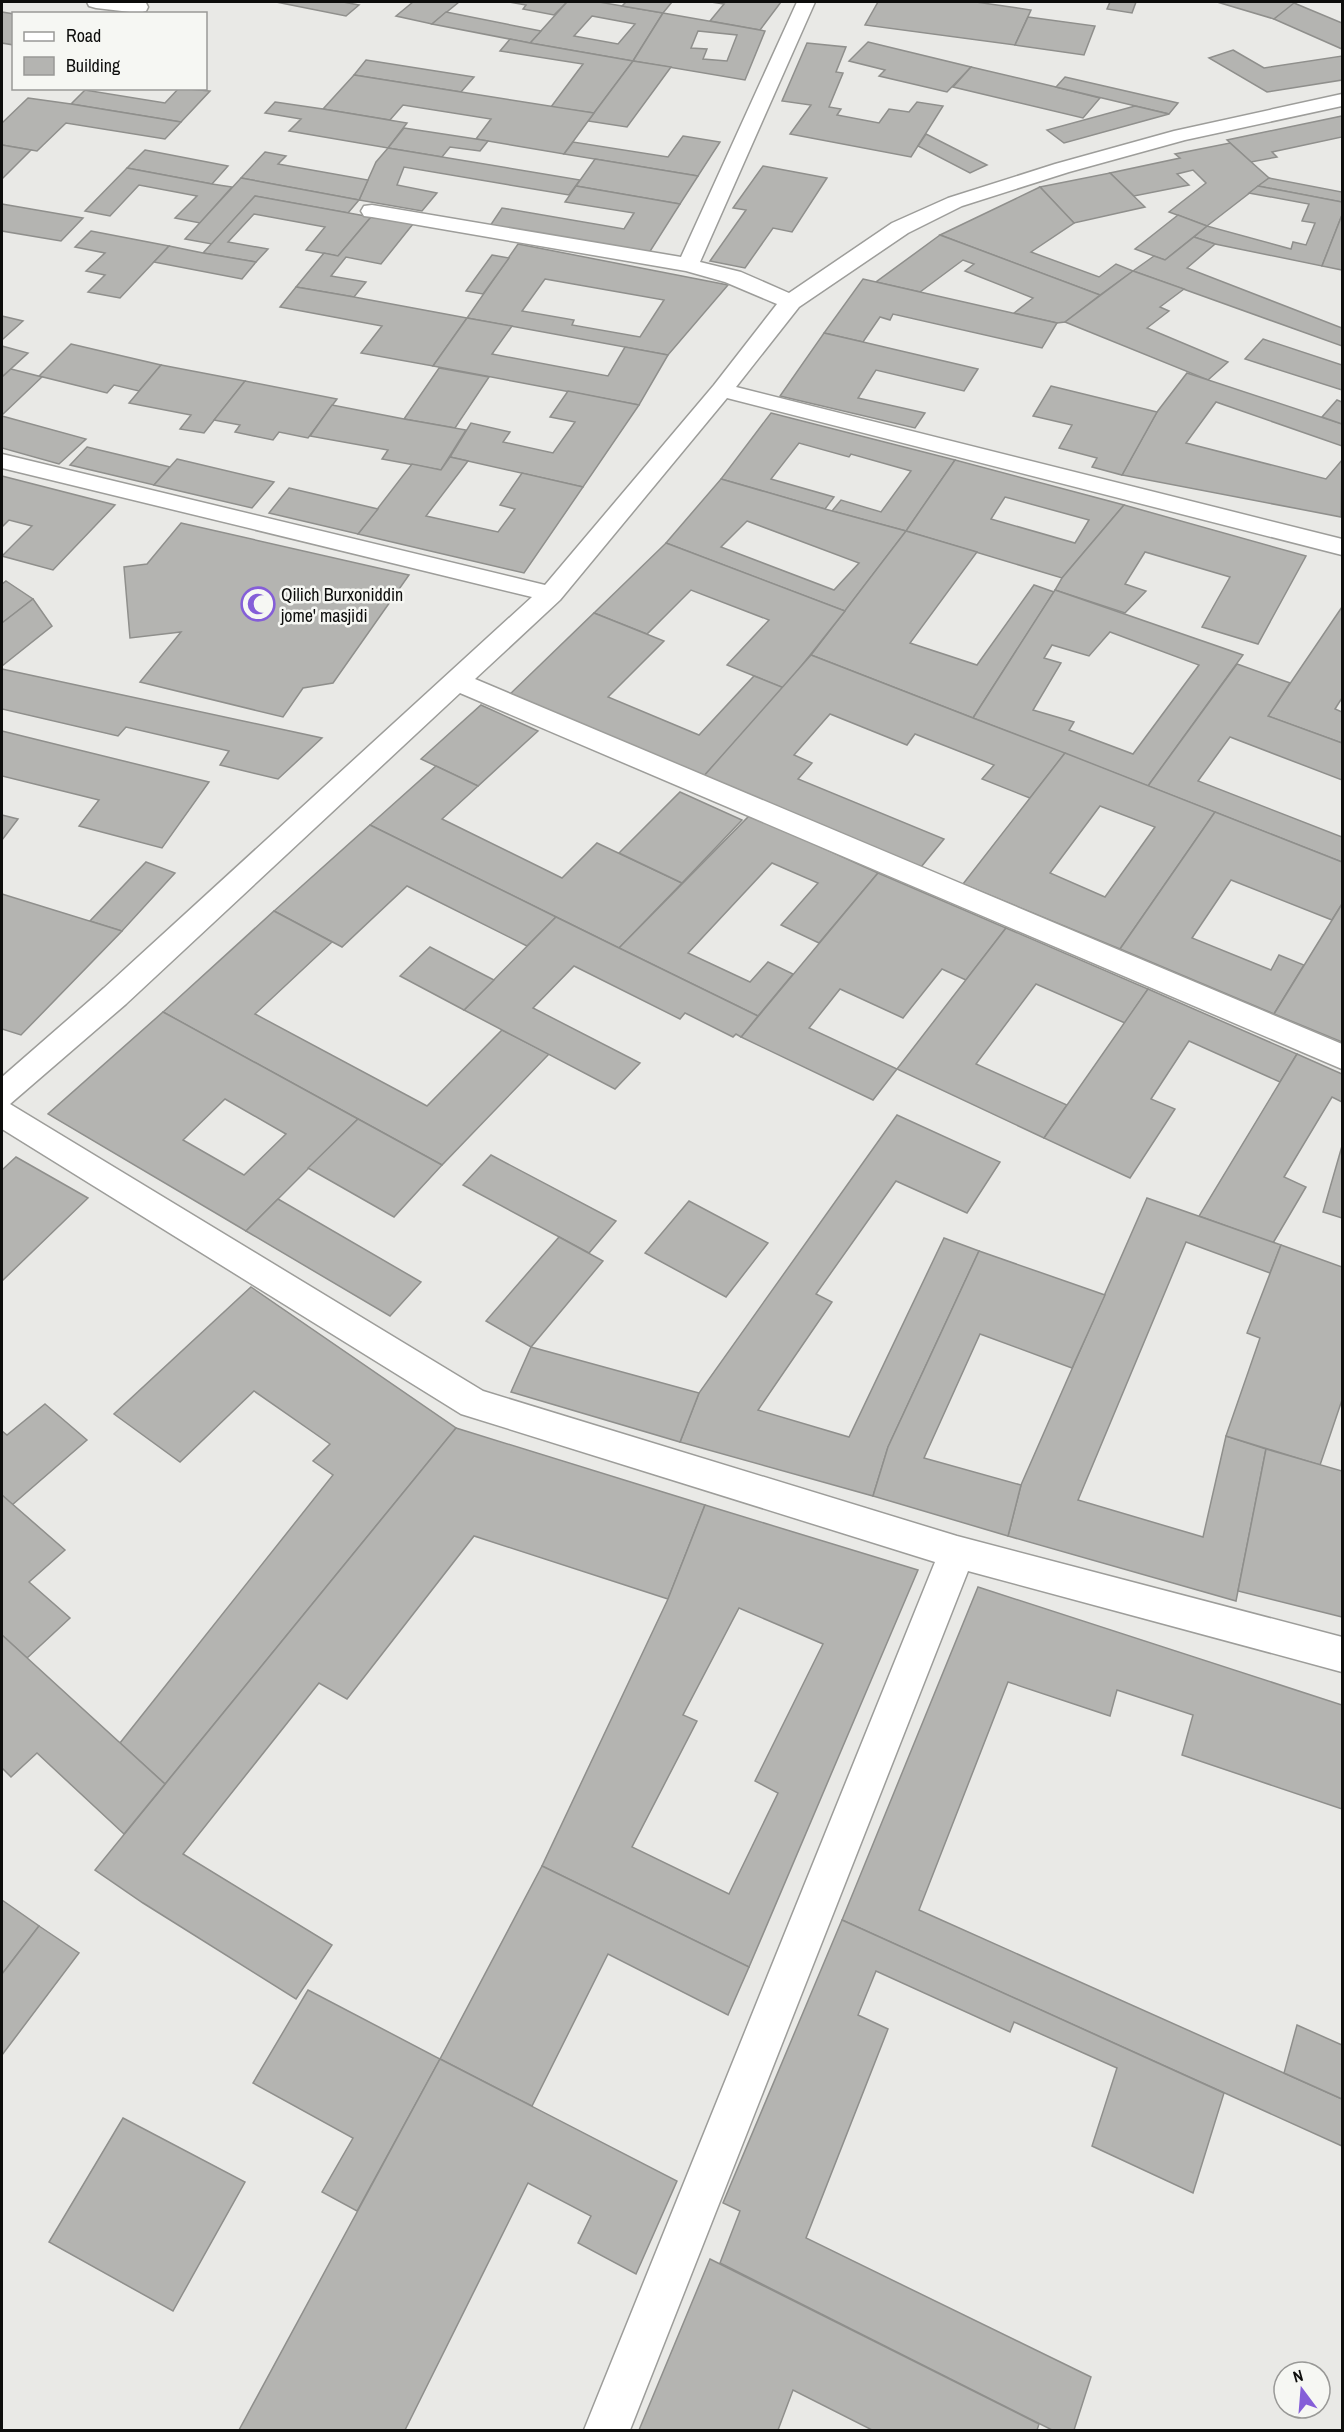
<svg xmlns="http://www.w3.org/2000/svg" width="1344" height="2432" viewBox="0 0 1344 2432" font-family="'Archivo Narrow',sans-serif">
  <rect width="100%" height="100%" fill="#e9e9e6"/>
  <!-- building -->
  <g fill="#b4b4b1" stroke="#8f8f8c" stroke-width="1.5" fill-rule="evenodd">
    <polygon points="276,2 343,2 359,5 346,16"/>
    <polygon points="413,2 459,2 432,24 396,16"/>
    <polygon points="509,2 567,2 554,15 523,9 526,5"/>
    <path d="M567,2H599L663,13L633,61L530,43ZM592,16L635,24L618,44L574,36Z"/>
    <polygon points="626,2 672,2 663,13 622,6"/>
    <polygon points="711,2 781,2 760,30 710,21 724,4"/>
    <polygon points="878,2 976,2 1031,10 1015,45 865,25"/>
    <polygon points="1110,2 1136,2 1132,13 1107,9"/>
    <polygon points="1217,2 1297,2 1274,19"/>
    <polygon points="1294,3 1342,23 1342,49 1274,19"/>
    <polygon points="2,12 14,14 14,45 2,43"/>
    <polygon points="446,12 541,31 530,43 432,24"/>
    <path d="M663,13L765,31L745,80L633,61ZM698,31L737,35L727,61L703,59L707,49L691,48Z"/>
    <polygon points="1028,17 1095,26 1084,55 1015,45"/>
    <polygon points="510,39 530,43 633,61 594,113 551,107 583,64 500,51"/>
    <polygon points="868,42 971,67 947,92 879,76 885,70 849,61"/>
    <polygon points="807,43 846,47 836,72 843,73 829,107 841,109 837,115 879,123 889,109 909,112 917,102 943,106 911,157 790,134 811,105 782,101"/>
    <polygon points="1233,50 1264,68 1342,56 1342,80 1267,92 1209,58"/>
    <polygon points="366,60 474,77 461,92 354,75"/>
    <polygon points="633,61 671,67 627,127 588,121"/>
    <polygon points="971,67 1056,87 1100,98 1083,118 953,87"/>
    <polygon points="354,75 461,92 594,113 564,154 476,139 491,119 403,105 390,120 323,109"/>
    <polygon points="1065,77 1178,103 1169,114 1056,87"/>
    <polygon points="179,88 210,91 181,122 71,104 85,90 165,103"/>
    <polygon points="28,98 71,104 181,122 165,139 66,123 37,151 2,145 2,123"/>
    <polygon points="275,102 323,109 407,123 388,148 289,131 301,119 265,113"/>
    <polygon points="1135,106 1169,114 1064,143 1047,130"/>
    <polygon points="1342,116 1342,137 1272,152 1277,157 1251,162 1227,140"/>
    <polygon points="404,128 476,139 488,141 480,151 450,147 442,157 388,148"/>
    <polygon points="926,134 987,165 970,173 918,146"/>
    <polygon points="683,136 720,142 698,176 564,154 573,142 668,157"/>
    <polygon points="1230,143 1269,178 1207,226 1169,212 1206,183 1193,170 1177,174 1189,185 1134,196 1110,173 1180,158 1175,154"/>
    <polygon points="2,145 31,150 2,179"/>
    <polygon points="388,148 580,180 569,195 404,167 397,185 437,193 422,211 359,200 376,162"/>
    <polygon points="145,150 228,166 212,184 127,168"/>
    <polygon points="265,152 286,156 278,164 368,180 359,200 241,178"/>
    <polygon points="595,159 698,176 680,204 576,186"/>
    <polygon points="763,166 827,178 792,232 773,228 745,268 710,261 746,210 733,208"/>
    <polygon points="127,168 212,184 232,187 200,223 175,218 197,196 139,185 110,216 85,211"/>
    <polygon points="1110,173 1145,207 1074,223 1040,187"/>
    <polygon points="241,178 359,200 348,213 255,196 212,244 185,239"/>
    <polygon points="1269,178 1342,192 1342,202 1258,186"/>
    <polygon points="576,186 680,204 649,253 490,226 502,208 624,229 634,213 565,202"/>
    <polygon points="1258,186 1342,202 1342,215 1322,266 1215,244 1194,237 1207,226 1291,249 1293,242 1306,245 1315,223 1302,221 1309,204 1249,193"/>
    <polygon points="1040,187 1074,223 1031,252 1099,277 1116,264 1133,271 1100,295 940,235"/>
    <polygon points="255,196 371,217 338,256 306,250 325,227 254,214 228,242 268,249 256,262 203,253"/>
    <polygon points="2,204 83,218 61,241 2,231"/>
    <polygon points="1178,215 1207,226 1165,260 1135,249"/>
    <polygon points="1342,215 1342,270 1322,266"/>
    <polygon points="371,217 413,224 381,264 346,257 331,276 366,282 354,297 296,287 324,253 338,256"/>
    <polygon points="91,231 169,246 120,298 88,292 105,275 86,271 105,253 75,247"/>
    <polygon points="940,235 1100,295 1065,322 1057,323 1014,313 1033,298 965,271 974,264 963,260 920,292 876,282"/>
    <polygon points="1194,237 1215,244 1187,268 1342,328 1342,346 1133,271 1154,256 1165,260"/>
    <path d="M518,244L728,285L668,355L467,318ZM545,279L664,300L640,337L572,325L574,320L522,311Z"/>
    <polygon points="169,246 203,253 256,262 242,279 154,262"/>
    <polygon points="492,255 509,258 483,294 466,291"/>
    <polygon points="1133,271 1184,289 1160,307 1169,311 1147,328 1228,362 1208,380 1065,322"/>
    <polygon points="863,279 920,292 1057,323 1042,348 893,314 890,320 880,317 863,342 824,333"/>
    <polygon points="296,287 354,297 467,318 433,366 361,353 382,326 280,307"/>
    <polygon points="2,316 23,321 3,339 2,339"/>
    <polygon points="467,318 512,326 492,354 608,376 625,347 668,355 639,405 433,366"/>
    <polygon points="824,333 863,342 978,369 964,391 876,370 858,398 925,413 915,428 780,396"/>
    <polygon points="1263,339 1342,365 1342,390 1245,359"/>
    <polygon points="71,344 161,365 139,391 114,385 107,393 39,376"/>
    <polygon points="2,346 28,353 2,377"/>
    <polygon points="161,365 245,381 204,433 180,429 191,415 129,403"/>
    <polygon points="439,368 489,377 455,428 404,419"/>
    <polygon points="11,369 42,377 2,415 2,377"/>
    <polygon points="1187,373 1342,424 1342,446 1216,402 1186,443 1326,479 1342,460 1341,517 1122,475 1157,412"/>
    <polygon points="245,381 337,399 308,438 279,432 273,440 235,432 240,425 214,420"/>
    <polygon points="1051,386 1157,412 1122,475 1092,467 1097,458 1059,448 1072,425 1033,416"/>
    <polygon points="568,391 639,405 583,487 450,457 471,423 510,432 503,442 553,453 575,422 550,417"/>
    <polygon points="1337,400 1342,402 1342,424 1322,417"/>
    <polygon points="332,405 404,419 466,430 441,470 382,459 388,450 310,436"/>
    <polygon points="771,413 955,460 906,531 832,511 841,500 881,512 911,471 851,454 849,457 799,443 771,479 834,497 825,509 721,479"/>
    <polygon points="2,416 86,439 59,464 2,448"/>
    <polygon points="87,447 170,467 154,485 70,465"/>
    <polygon points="450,457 468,461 426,516 498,532 515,509 500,505 522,473 583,487 524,573 358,534 412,464 441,470"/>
    <polygon points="177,459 274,482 252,508 154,485"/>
    <path d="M955,460L1124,505L1062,578L906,531ZM1005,497L1089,520L1075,543L991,519Z"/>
    <polygon points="2,476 115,505 53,570 2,556 32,526 9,520 2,527"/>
    <path d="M721,479L825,509L906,531L845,611L666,543ZM747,521L859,563L834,590L721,547Z"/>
    <polygon points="289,488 378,509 358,534 269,513"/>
    <polygon points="1124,505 1306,556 1258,644 1202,627 1230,577 1145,552 1125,584 1146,591 1125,613 1055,590 1062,578"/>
    <polygon points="181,523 409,575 333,683 303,688 283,717 140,682 181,632 130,638 124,567 147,564"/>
    <polygon points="906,531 977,552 910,643 977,665 1034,585 1054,592 973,718 811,655"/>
    <polygon points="666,543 845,611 784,688 727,665 769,620 691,590 647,634 594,613"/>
    <polygon points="6,581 33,599 2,623 2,584"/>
    <path d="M1055,590L1243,655L1148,786L973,718ZM1110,632L1199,665L1133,754L1069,730L1074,722L1033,710L1061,663L1044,658L1052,645L1089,656Z"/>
    <polygon points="33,599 52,626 2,666 2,623"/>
    <polygon points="1342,607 1342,698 1335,709 1342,712 1342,743 1268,716"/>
    <polygon points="594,613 664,641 608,697 699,735 754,676 784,688 703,777 509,695"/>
    <polygon points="811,655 973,718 1065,753 1030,798 982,779 994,765 915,734 907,745 830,714 794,755 812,763 798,779 944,839 921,867 703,777"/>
    <polygon points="1237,664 1290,683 1268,716 1342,743 1342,780 1230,737 1198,781 1342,837 1342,862 1148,786"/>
    <polygon points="2,669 322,738 278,779 220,765 229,751 126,727 118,736 2,709"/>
    <polygon points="481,705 538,731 478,786 421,759"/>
    <polygon points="2,731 209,782 162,848 79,826 99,800 2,776"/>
    <path d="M1065,753L1215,812L1120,949L963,884ZM1100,806L1155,827L1105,897L1050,873Z"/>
    <polygon points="436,766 478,786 442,819 562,878 597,843 682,883 619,948 370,825"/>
    <polygon points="680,792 742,820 682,883 619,853"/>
    <polygon points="1215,812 1342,862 1342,904 1332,920 1231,880 1192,938 1271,970 1279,955 1304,965 1274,1014 1120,949"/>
    <polygon points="2,815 18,819 2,840"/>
    <polygon points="750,815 878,873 819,943 781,925 818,883 772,863 688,953 750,982 768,962 793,974 758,1016 619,948"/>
    <polygon points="370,825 556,917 527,946 407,886 342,947 274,911"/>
    <polygon points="146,862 175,873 122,931 90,921"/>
    <polygon points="878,873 1006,928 966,980 942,969 903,1018 840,989 809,1028 897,1069 873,1100 741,1037"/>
    <polygon points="2,894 122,931 21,1035 2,1029"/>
    <polygon points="1342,904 1342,1042 1274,1014"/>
    <polygon points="274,911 332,942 255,1014 427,1106 502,1030 549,1054 442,1165 163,1012"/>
    <polygon points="556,917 619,948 758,1016 741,1037 736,1034 733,1037 685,1013 680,1019 574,966 533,1008 640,1063 615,1089 464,1010"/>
    <polygon points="1006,928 1148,989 1125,1023 1036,984 976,1064 1067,1105 1044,1138 897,1069"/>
    <polygon points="430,947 494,980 464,1010 400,976"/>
    <polygon points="1148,989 1297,1054 1280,1082 1189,1041 1151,1099 1175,1109 1130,1178 1044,1138"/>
    <path d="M163,1012L358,1119L246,1231L48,1114ZM225,1099L286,1134L244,1175L183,1140Z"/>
    <polygon points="1297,1054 1342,1074 1342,1102 1332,1097 1284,1177 1306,1187 1273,1243 1199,1216"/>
    <polygon points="897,1115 1000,1162 967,1213 896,1181 816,1294 832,1302 758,1410 849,1437 944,1238 979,1251 888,1447 873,1496 680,1442 699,1393"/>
    <polygon points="358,1119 442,1165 394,1217 308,1168"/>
    <polygon points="1342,1146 1342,1218 1323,1212"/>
    <polygon points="491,1155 616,1221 589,1253 463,1185"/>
    <polygon points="16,1157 88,1198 2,1281 2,1170"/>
    <polygon points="1147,1198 1281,1245 1270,1273 1186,1242 1078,1500 1203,1537 1226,1436 1266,1449 1236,1601 1008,1536 1021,1485"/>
    <polygon points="278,1199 421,1282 390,1316 246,1231"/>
    <polygon points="689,1201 768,1243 726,1297 645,1253"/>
    <polygon points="559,1237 603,1261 531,1347 486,1321"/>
    <polygon points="1281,1245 1342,1267 1342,1400 1320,1465 1226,1436 1260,1338 1247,1333"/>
    <polygon points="979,1251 1105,1295 1072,1368 980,1334 924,1458 1021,1485 1008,1536 873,1496 888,1447"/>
    <polygon points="251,1287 456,1428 165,1784 120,1743 333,1475 313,1461 330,1444 254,1391 180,1462 114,1414"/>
    <polygon points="531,1347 699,1393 680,1442 511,1392"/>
    <polygon points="45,1404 87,1440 12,1505 2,1495 2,1431 7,1435"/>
    <polygon points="456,1428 705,1505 668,1599 474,1536 347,1699 319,1683 183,1854 332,1945 296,1999 143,1903 95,1870"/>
    <polygon points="1266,1449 1342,1471 1342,1617 1238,1591"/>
    <polygon points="2,1495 65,1550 29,1582 70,1618 27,1658 2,1635"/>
    <path d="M705,1505L918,1570L749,1967L542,1866L668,1599ZM739,1608L823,1644L755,1781L778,1793L729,1894L632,1847L697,1721L683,1715Z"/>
    <polygon points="978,1587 1342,1705 1342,1809 1182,1755 1193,1715 1117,1690 1110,1716 1008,1682 919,1910 1342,2099 1342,2146 842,1920"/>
    <polygon points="2,1635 165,1784 124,1834 37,1753 11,1777 2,1768"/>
    <polygon points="542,1866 749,1967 728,2015 608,1954 532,2106 440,2059"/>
    <polygon points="2,1900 39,1926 2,1974"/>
    <polygon points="842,1920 1224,2093 1193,2193 1092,2146 1117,2068 1014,2022 1010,2032 876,1971 858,2015 888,2029 806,2238 1091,2377 1074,2430 1052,2430 720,2263 740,2211 723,2203"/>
    <polygon points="39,1926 79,1953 2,2055 2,1974"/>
    <polygon points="308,1990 440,2059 357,2211 322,2192 353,2138 253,2083"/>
    <polygon points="1297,2025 1342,2045 1342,2099 1284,2073"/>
    <polygon points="440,2059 677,2181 636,2274 578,2243 591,2216 528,2183 405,2430 239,2430"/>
    <polygon points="123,2118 245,2182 173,2311 49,2242"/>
    <polygon points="710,2259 1039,2424 1037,2430 872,2430 793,2390 778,2430 639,2430"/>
  </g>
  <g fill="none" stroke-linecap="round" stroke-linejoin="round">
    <!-- minor casing -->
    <g stroke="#9d9d9a" stroke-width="3">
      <g id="minor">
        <polygon points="87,2 140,2 146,3 148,7 146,11 139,13 96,8 89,6"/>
        <polygon points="797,2 815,2 700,262 741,272 789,293 892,223 948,198 1055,164 1174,131 1342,94 1342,106 1185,140 1069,172 962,206 908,233 799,307 736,387 1342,539 1342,555 727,398 560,600 475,679 1342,1044 1342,1069 460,693 126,1004 10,1104 483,1391 957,1536 1342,1637 1342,1672 968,1571 630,2430 584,2430 935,1562 461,1414 2,1129 2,1077 104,988 532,597 2,468 2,454 545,585 714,385 777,304 725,282 686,271 372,217 364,216 361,211 364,206 372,205 681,257"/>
      </g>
    </g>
    <!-- minor -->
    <use href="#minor" fill="#fff" fill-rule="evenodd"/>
  </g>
  <!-- icons -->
  <defs>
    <g id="mosque-ring" transform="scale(1.725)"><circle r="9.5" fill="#f6f7f3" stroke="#855ed8" stroke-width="1.5"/><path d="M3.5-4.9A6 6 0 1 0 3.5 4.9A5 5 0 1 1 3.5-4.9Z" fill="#855ed8"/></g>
  </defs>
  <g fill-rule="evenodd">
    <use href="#mosque-ring" x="258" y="604"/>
  </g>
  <g text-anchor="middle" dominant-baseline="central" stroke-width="5" stroke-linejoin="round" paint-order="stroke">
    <!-- far-poi labels -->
    <g font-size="18" fill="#0d0d0c" stroke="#f6f7f3" text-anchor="start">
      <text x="281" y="594">Qilich Burxoniddin<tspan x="281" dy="21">jome' masjidi</tspan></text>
    </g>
  </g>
  <!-- border -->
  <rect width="1344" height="2432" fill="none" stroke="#0d0d0c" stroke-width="6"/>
  <!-- legend -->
  <rect x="12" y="12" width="195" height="78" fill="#f6f7f3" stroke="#999997" stroke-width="1.5"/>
  <rect x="24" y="32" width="30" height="9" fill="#ffffff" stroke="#999997" stroke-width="1.5"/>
  <text x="66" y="42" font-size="18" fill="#0d0d0c">Road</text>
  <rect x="24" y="57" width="30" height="18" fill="#b4b4b1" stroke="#999997" stroke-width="1.5"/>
  <text x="66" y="72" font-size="18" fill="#0d0d0c">Building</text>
  <!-- north arrow -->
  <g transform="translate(1302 2390) rotate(344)"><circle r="28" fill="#f6f7f3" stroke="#999997" stroke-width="1.5"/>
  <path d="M0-4.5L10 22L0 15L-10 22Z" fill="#855ed8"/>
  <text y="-9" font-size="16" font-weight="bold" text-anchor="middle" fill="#0d0d0c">N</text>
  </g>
</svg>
